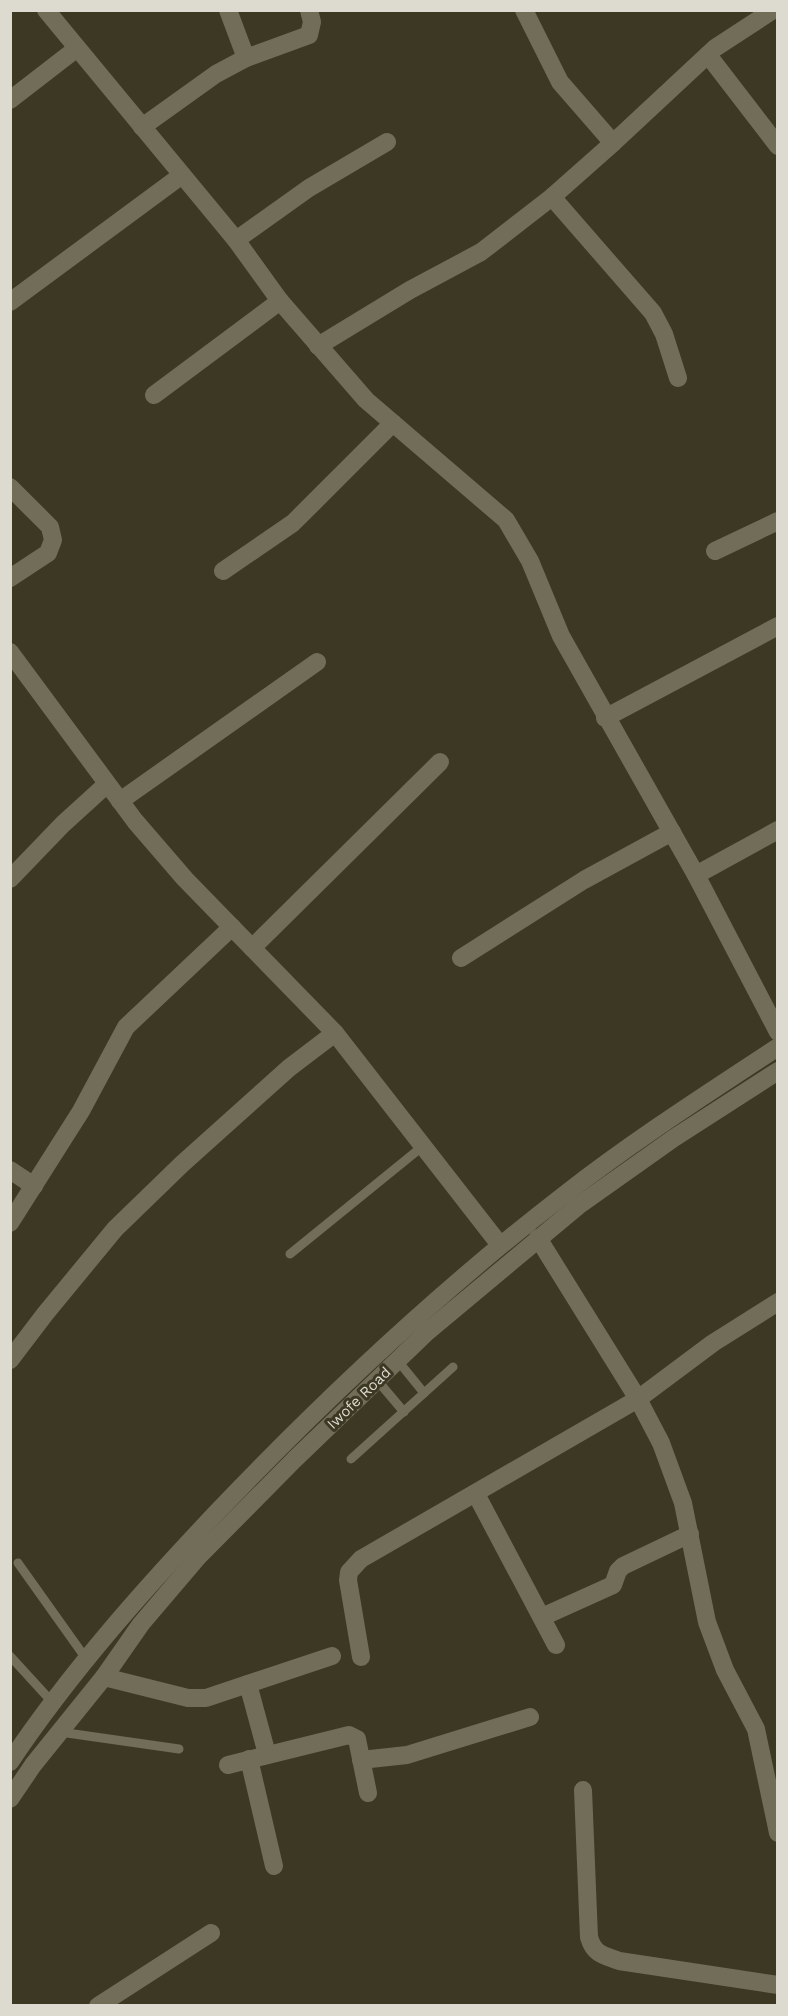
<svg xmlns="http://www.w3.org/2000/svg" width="788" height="2016" viewBox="0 0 788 2016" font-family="'Work Sans',sans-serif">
  <rect width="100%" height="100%" fill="#3c3824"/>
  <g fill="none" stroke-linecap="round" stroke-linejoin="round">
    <!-- lane -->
    <g stroke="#726d58" stroke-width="9">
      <polyline points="290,1254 423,1146"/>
      <polyline points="398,1361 424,1393"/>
      <polyline points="377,1380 404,1412"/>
      <polyline points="351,1459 453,1367"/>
      <polyline points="18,1563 87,1660"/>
      <polyline points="10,1656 53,1703"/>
      <polyline points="60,1732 179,1749"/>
    </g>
    <!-- street -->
    <g stroke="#726d58" stroke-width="18">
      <polyline points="46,10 236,240 280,301 366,400 506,520 530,561 561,636 696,875 778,1032"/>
      <polyline points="228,10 246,58"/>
      <polyline points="524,10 560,82 613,143"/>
      <polyline points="708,55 778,146"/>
      <polyline points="10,100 76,49"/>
      <polyline points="142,127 216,74 246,58 309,35 312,22 309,10"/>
      <polyline points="552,197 653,313 664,334 678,378"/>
      <polyline points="236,240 309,188 387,142"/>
      <polyline points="10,302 182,175"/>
      <polyline points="318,346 410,290 481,252 552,197 613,143 715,48 773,10"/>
      <polyline points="154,395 280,301"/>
      <polyline points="10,487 50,527 53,540 48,553 10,578"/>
      <polyline points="715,551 778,521"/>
      <polyline points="223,571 293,523 393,423"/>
      <polyline points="10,652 135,821 185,879 335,1033 500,1245"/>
      <polyline points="605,718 778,626"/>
      <polyline points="120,801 317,662"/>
      <polyline points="696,875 778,830"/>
      <polyline points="10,879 63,824 107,784"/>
      <polyline points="252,948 440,762"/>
      <polyline points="461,958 584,880 672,832"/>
      <polyline points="10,1170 34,1186"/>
      <polyline points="10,1223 81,1111 126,1027 232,927"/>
      <polyline points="538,1238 638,1399 661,1443 683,1503 707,1622 725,1670 756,1729 778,1833"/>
      <polyline points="10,1360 45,1314 115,1229 182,1164 289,1068 335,1033"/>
      <polyline points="476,1494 556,1645"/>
      <polyline points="542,1617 613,1585 618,1571 623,1566 690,1534"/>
      <polyline points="361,1657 348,1580 349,1572 361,1559 638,1399 713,1343 778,1302"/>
      <polyline points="104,1677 188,1698 206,1698 332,1656"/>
      <polyline points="248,1684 267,1754"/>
      <polyline points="249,1759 274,1866"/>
      <polyline points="361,1760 407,1755 530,1717"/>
      <polyline points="228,1765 349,1735 357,1739 368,1793"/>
      <path d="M583,1790L589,1937C594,1955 604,1955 619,1961L778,1985"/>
      <polyline points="98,2006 211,1933"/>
    </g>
    <!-- secondary -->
    <g stroke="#726d58" stroke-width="18">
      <path d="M10,1762C71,1671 145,1588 220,1509C327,1397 441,1290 564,1195C632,1142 705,1095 778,1047"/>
      <polyline points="10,1799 33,1765 104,1677 141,1624 198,1557 295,1459 427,1332 578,1206 674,1138 778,1071"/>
    </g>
  </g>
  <g text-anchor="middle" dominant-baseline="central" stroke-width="6" stroke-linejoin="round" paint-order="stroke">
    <!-- street labels -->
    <g font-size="15" fill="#dddacf" stroke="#3c3824">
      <text transform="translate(359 1398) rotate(-44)">Iwofe Road</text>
    </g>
  </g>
  <!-- border -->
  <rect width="788" height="2016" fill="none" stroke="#dddacf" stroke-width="24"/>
</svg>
